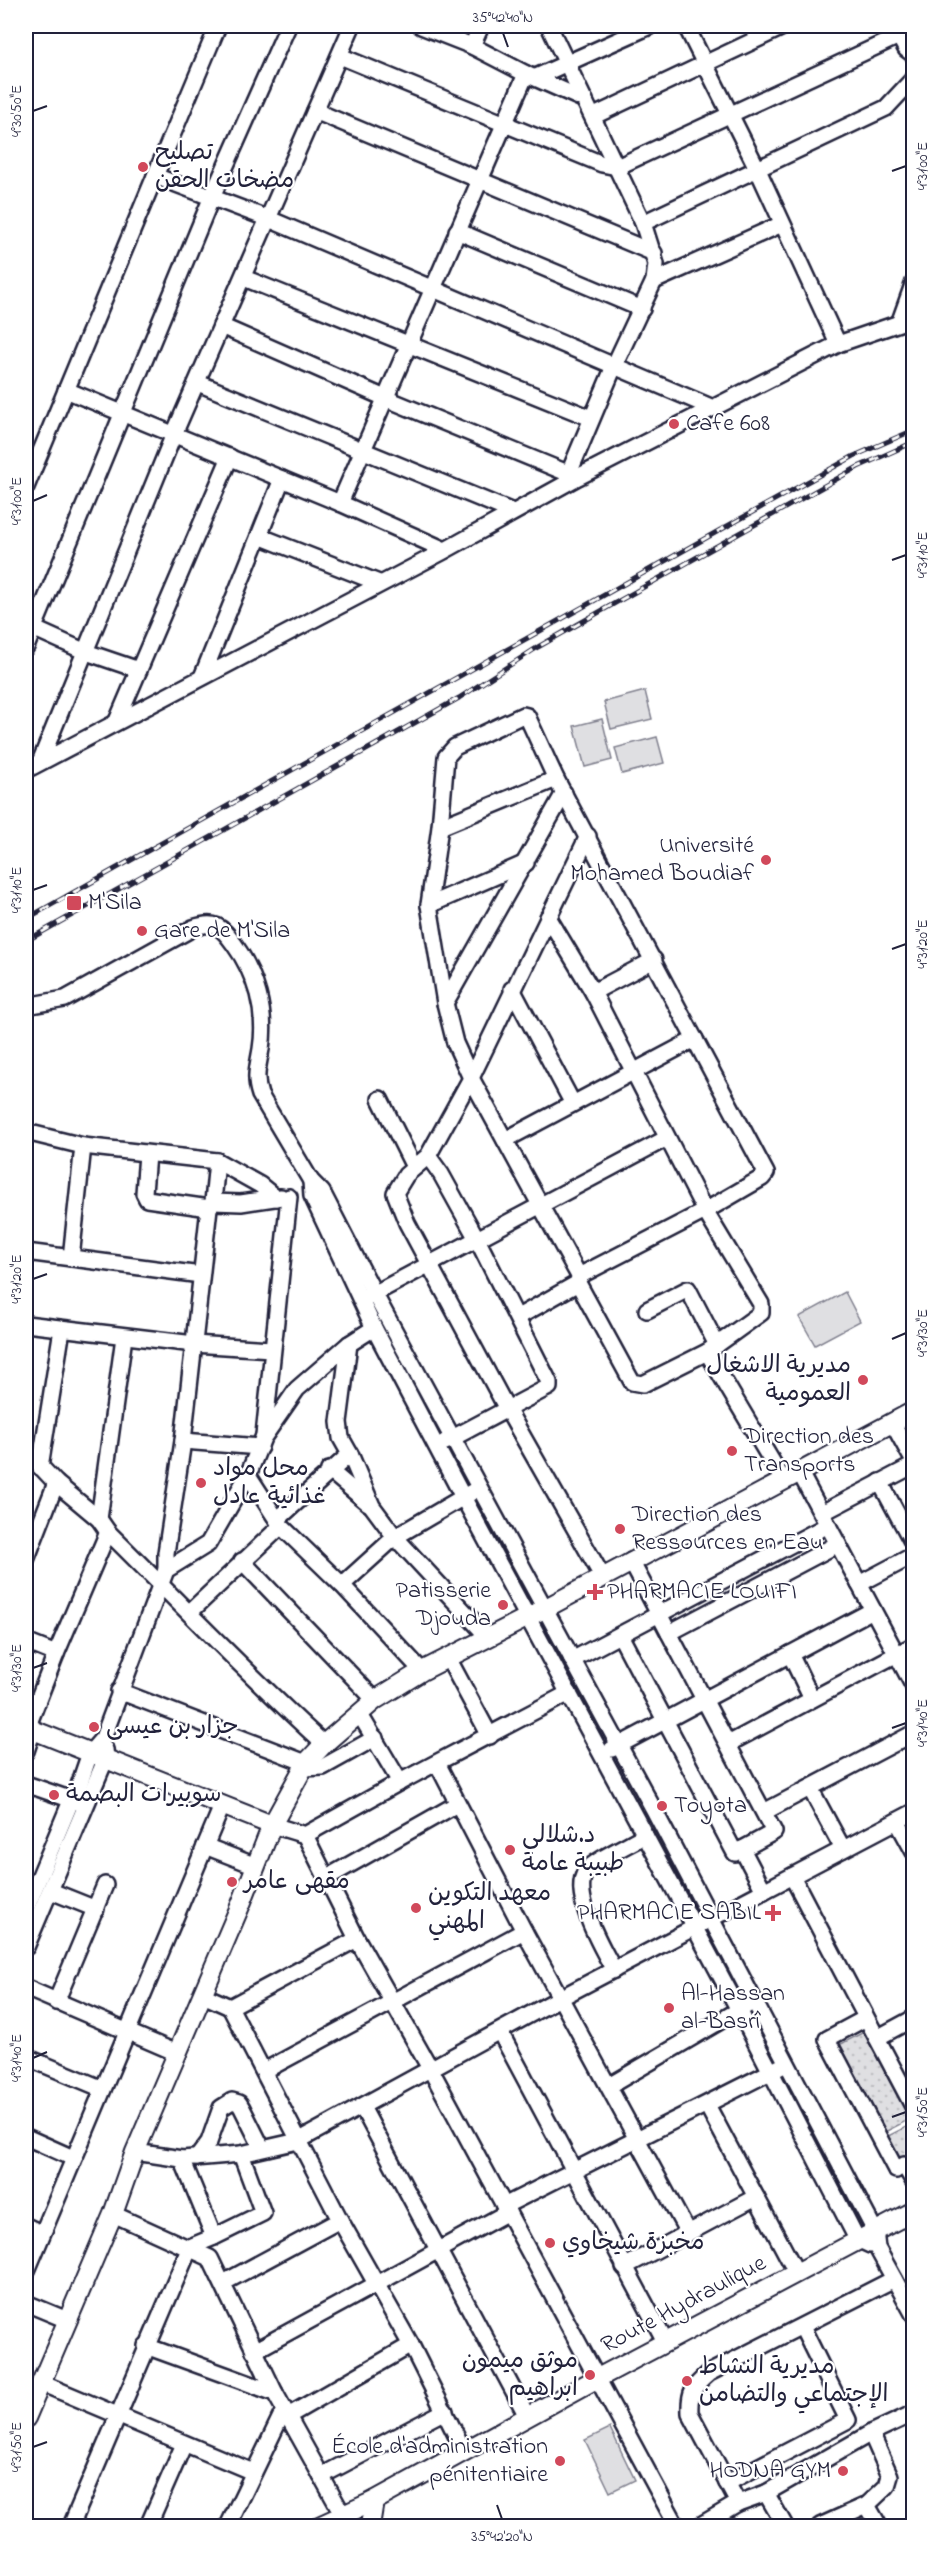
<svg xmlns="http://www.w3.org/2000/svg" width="939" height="2552" viewBox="0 0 939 2552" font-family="'Indie Flower','Playpen Sans Arabic',sans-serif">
  <defs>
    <pattern id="park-dots" width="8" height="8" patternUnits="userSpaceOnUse" patternTransform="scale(1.5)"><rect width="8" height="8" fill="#dfdfe2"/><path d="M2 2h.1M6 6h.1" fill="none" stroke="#bfbfc3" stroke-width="1.8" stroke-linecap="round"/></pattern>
  </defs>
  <rect width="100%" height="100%" fill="#fff"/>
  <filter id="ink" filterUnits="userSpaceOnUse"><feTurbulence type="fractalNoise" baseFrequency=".0167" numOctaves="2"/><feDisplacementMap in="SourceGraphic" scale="12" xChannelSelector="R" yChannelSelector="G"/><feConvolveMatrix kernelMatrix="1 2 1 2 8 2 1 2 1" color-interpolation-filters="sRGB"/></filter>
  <g filter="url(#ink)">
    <!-- park -->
    <g fill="url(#park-dots)" stroke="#80808e" stroke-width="1.5">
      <polygon points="864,2032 910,2119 883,2133 837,2046"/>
      <polygon points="912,2124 913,2155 899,2162 886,2137"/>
    </g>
    <!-- pitch -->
    <g fill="#dfdfe2" stroke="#80808e" stroke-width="1.5">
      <polygon points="645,691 652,719 611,729 604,702"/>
      <polygon points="602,719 612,760 585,767 574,726"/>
      <polygon points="657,737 664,763 622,774 615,748"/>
      <polygon points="845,1292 860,1321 815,1345 799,1317"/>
      <polygon points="610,2428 635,2480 610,2492 585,2440"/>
    </g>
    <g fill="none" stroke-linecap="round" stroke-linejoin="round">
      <!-- minor casing -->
      <g stroke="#22223b" stroke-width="20">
        <g id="minor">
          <polyline points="421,26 472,46 481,26"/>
          <polyline points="549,26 643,223 656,264 654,281 615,364 569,473"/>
          <polyline points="686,26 757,168 838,344"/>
          <polyline points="899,36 906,49 914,55"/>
          <polyline points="472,46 526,74 585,100"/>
          <polyline points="340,56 602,164 617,167 899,36 894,26"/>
          <polyline points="536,77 650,26"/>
          <polyline points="315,111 654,253"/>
          <polyline points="594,116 785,26"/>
          <polyline points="155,176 218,26"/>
          <polyline points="643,223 886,108 914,78"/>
          <polyline points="457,231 642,309"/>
          <polyline points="244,278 591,418"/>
          <polyline points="654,281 782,224"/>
          <polyline points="900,321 914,282"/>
          <polyline points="221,326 385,398 577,477"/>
          <polyline points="198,383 513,512"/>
          <polyline points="66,390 340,503 445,550"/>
          <polyline points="26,487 155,176 269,219 713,408"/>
          <polyline points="340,503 526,74"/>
          <polyline points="259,536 379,583"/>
          <polyline points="26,625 86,652 139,670"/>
          <polyline points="26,647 211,199 288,26"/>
          <polyline points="202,677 282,479"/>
          <polyline points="117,721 230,457"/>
          <polyline points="40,762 174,434 352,26"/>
          <polyline points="26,770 442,552 578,477 838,344 914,318"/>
          <polyline points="440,827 556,779"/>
          <polyline points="588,836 471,1078 428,1156 406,1175 395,1193 407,1223 507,1409 602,1576"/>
          <polyline points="429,905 526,863"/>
          <polyline points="548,917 593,992 705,1211 761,1304 761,1313 707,1352 643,1384 632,1382 578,1283 579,1276 471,1078 455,1043 445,1003 429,905 440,827 446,757 455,747 523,715 527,716 556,779 766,1173 762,1178 705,1211 579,1276"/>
          <polyline points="512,989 572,1102"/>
          <polyline points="593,992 654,960"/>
          <polyline points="445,1003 564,793"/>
          <path d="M26,1006L65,999L193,928C215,920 221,926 234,944C256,974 267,1012 261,1049C258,1067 254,1077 260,1095L311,1181L322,1192L374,1293L654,1810L875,2231L877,2248L914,2315"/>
          <polyline points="380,1099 414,1167"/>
          <polyline points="26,1132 83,1146 217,1161 260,1185 276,1198"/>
          <polyline points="505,1140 695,1039"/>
          <polyline points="147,1154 144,1193 147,1199 209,1208"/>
          <polyline points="428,1156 441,1174 477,1239 549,1382 549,1387 545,1389 445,1442"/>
          <polyline points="311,1181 312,1196 374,1328 463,1497 739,2010 857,2239 870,2245"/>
          <polyline points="213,1202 241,1203 281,1197"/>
          <polyline points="26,1252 201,1275"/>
          <polyline points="71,1258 83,1146"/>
          <polyline points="366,1298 667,1138"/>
          <polyline points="647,1310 688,1289 717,1345"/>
          <polyline points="518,1317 578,1283"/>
          <polyline points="26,1324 194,1344 272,1349"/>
          <polyline points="707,1352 783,1480"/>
          <polyline points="892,1422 914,1462"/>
          <polyline points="264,1435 289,1197"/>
          <polyline points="183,1441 260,1447"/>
          <path d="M26,1451L56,1483L99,1519L108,1532C180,1603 249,1676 324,1744"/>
          <polyline points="350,1454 372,1506 395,1537 487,1636"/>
          <polyline points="40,1467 62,1329"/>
          <polyline points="329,1470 368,1503"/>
          <polyline points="799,1471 914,1687"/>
          <polyline points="248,1475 281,1526 342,1585 422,1671"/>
          <polyline points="880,1482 914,1545"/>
          <polyline points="822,1513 914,1465"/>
          <polyline points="99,1519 124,1337"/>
          <polyline points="278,1519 350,1454 341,1438 339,1422 349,1344"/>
          <polyline points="26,1560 56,1483"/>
          <polyline points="242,1561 375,1700"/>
          <polyline points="166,1570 166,1553 183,1441 209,1208 213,1202 217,1161"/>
          <polyline points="859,1584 914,1555"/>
          <polyline points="342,1585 395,1537 472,1492"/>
          <polyline points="190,1612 281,1526"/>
          <polyline points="669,1633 838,1544"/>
          <polyline points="620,1635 735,1853 774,1832 631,1561"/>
          <polyline points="26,1642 56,1654 29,1723"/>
          <polyline points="56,1654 108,1532"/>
          <polyline points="790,1654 812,1699"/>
          <polyline points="448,1658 490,1736"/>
          <polyline points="572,1660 828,1525"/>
          <polyline points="119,1691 306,1763"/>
          <polyline points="359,1713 400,1782"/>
          <polyline points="728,1744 914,1645"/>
          <polyline points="612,1749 873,1610"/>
          <polyline points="26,1751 33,1730"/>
          <polyline points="437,1763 524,1931 688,2233"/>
          <polyline points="303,1768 323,1767 375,1738"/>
          <polyline points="26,1784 81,1803"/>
          <polyline points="810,1788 843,1849"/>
          <polyline points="764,1812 914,1733"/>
          <polyline points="897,1821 914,1852"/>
          <polyline points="272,1825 305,1835 357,1939 431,2070 677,2526"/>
          <polyline points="305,1835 400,1782 569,1693"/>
          <polyline points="205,1846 256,1866"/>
          <polyline points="742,1849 764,1891"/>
          <polyline points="792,1876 877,2038 914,2018"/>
          <polyline points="328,1877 457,1804"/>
          <polyline points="51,1891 96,1909"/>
          <polyline points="26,1909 71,1801 76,1794 90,1753 103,1738 166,1570 208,1544 248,1475 263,1438 297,1389 349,1344 374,1328"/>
          <polyline points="26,1947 106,1758 105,1749"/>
          <path d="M614,1970C603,1950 570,1894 586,1871C593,1861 632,1843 645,1835"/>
          <polyline points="26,1988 177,2053"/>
          <polyline points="203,1995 230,2007 357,1939"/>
          <polyline points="56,2002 105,1885"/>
          <polyline points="230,2007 340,2220 411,2345 464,2451"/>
          <polyline points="866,2018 827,2039 896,2170 904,2165 914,2182"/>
          <polyline points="500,2032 666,2343"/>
          <polyline points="877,2038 914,2108"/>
          <polyline points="26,2057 103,2089"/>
          <polyline points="264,2071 524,1931"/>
          <polyline points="609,2086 746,2006"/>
          <polyline points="707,2105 796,2272"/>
          <polyline points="362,2107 527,2416"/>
          <polyline points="26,2137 73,2158"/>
          <polyline points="135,2152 182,2159 241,2154 298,2141 560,1998 914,1812"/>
          <polyline points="197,2158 209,2142 221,2108 232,2101 239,2103 242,2108 262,2148"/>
          <polyline points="504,2206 780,2067"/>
          <polyline points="113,2214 210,2258 275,2393 343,2515 354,2526"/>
          <polyline points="26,2226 41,2233"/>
          <polyline points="214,2237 263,2213 241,2154"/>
          <polyline points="624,2267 756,2197"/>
          <polyline points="26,2273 222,1806"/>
          <polyline points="223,2283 340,2220"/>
          <polyline points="26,2303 67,2320"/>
          <polyline points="146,2346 275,2393"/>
          <polyline points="254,2351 508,2212"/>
          <polyline points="41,2383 253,2472"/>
          <polyline points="288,2416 411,2345"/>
          <polyline points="321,2476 445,2411"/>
          <polyline points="727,2483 848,2420 802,2327"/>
          <polyline points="766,2493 785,2526"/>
          <path d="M738,2503L690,2413C689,2391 693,2387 709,2373L894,2279"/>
          <polyline points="867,2505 887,2486 890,2476 871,2433"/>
          <polyline points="71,2526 190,2247 214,2237 182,2159"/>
          <polyline points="148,2526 184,2444"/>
          <polyline points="228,2526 284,2410"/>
          <polyline points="699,2526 738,2503 766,2493 871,2433 914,2413"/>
          <polyline points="820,2526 867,2505 879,2526"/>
        </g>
      </g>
      <!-- major casing -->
      <g stroke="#22223b" stroke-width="22">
        <g id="major">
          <polyline points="26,1721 33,1730 272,1825 241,1904 135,2152 113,2214 26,2418"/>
          <polyline points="272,1825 306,1763 324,1744 375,1700 422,1671 544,1609 914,1411"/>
          <polyline points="319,2526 374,2501 596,2379 914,2211"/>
          <polyline points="370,2526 374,2501"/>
        </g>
      </g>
      <!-- minor -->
      <use href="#minor" stroke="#fff" stroke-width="15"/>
      <!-- major -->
      <use href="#major" stroke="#fff" stroke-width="18"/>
      <!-- rail casing -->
      <g stroke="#22223b" stroke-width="5">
        <g id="rail">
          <polyline points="26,919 722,529 854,456 914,430"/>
          <polyline points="26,941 459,698 538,647 617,602 858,467 914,442"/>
        </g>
      </g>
      <!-- rail -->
      <use href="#rail" stroke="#fff" stroke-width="3" stroke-dasharray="9" stroke-linecap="butt"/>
    </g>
  </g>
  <!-- ticks -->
  <path fill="none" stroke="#22223b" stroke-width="2" d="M503,33L508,47M33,111L47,106M892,171L906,166M33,501L47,495M892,560L906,555M33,890L47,885M892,949L906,944M33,1279L47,1274M892,1339L906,1333M33,1668L47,1663M892,1728L906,1723M33,2058L47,2052M892,2117L906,2112M33,2447L47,2442M497,2505L502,2519"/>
  <!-- markers -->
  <g fill="#d1495b" stroke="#fff" stroke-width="2">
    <circle cx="143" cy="167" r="6"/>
    <circle cx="674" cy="424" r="6"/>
    <circle cx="766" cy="860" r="6"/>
    <rect x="66" y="895" width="16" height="16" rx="3"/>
    <circle cx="142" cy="931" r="6"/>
    <circle cx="863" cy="1380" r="6"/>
    <circle cx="732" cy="1451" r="6"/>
    <circle cx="201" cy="1483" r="6"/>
    <circle cx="620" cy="1529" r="6"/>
    <path d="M592 1583h6v6h6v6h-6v6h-6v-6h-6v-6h6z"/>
    <circle cx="503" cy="1605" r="6"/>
    <circle cx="94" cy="1727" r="6"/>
    <circle cx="54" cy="1795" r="6"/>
    <circle cx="662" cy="1806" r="6"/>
    <circle cx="510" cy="1850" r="6"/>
    <circle cx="232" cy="1882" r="6"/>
    <circle cx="416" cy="1908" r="6"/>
    <path d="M770 1904h6v6h6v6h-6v6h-6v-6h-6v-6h6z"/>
    <circle cx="669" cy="2008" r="6"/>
    <circle cx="550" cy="2243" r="6"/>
    <circle cx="590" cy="2375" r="6"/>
    <circle cx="687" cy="2381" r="6"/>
    <circle cx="560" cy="2461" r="6"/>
    <circle cx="843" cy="2471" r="6"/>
  </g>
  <g text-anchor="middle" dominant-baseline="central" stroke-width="4.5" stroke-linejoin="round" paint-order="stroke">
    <!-- poi labels -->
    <g font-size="24" fill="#22223b" stroke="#fff" text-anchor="start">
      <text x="155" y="153">تصليح<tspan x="155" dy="28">مضخات الحقن</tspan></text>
      <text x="686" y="424">Cafe 608</text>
      <text x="754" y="846" text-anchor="end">Université<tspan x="754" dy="28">Mohamed Boudiaf</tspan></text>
      <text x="88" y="903">M'Sila</text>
      <text x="154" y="931">Gare de M'Sila</text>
      <text x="851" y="1366" text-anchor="end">مديرية الاشغال<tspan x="851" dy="28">العمومية</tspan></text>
      <text x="744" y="1437">Direction des<tspan x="744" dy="28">Transports</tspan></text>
      <text x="213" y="1469">محل مواد<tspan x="213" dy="28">غذائية عادل</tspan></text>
      <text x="632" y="1515">Direction des<tspan x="632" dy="28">Ressources en Eau</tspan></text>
      <text x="491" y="1591" text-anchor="end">Patisserie<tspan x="491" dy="28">Djouda</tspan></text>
      <text x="607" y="1592">PHARMACIE LOUIFI</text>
      <text x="106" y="1727">جزار بن عيسى</text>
      <text x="66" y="1795">سوبيرات البصمة</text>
      <text x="674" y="1806">Toyota</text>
      <text x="522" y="1836">د.شلالي<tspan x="522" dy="28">طبيبة عامة</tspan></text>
      <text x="244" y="1882">مقهى عامر</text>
      <text x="428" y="1894">معهد التكوين<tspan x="428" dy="28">المهني</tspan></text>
      <text x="761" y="1913" text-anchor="end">PHARMACIE SABIL</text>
      <text x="681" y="1994">Al-Hassan<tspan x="681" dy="28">al-Basrî</tspan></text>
      <text x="562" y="2243">مخبزة شيخاوي</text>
      <text x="578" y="2361" text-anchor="end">موثق ميمون<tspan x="578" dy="28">ابراهيم</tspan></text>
      <text x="699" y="2367">مديرية النشاط<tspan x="699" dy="28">الإجتماعي والتضامن</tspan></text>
      <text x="548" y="2447" text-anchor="end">École d'administration<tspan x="548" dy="28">pénitentiaire</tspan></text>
      <text x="831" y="2471" text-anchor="end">HODNA GYM</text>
    </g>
    <!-- street labels -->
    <g font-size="24" fill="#22223b" stroke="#fff">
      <text transform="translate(684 2305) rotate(-28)">Route Hydraulique</text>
    </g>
  </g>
  <!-- margin -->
  <rect width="939" height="2552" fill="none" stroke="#fff" stroke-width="66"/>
  <rect x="33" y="33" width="873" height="2486" fill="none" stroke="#22223b" stroke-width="2"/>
  <g font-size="15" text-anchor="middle" fill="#22223b">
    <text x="503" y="22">35°42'40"N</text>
    <text transform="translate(16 111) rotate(-90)" y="5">4°30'50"E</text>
    <text transform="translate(922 166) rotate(-90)" y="5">4°31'00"E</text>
    <text transform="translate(16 501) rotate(-90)" y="5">4°31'00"E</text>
    <text transform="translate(922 555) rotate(-90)" y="5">4°31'10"E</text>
    <text transform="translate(16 890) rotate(-90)" y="5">4°31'10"E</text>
    <text transform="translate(922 944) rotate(-90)" y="5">4°31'20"E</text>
    <text transform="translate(16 1279) rotate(-90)" y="5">4°31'20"E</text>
    <text transform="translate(922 1333) rotate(-90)" y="5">4°31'30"E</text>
    <text transform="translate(16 1668) rotate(-90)" y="5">4°31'30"E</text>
    <text transform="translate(922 1723) rotate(-90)" y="5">4°31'40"E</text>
    <text transform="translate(16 2058) rotate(-90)" y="5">4°31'40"E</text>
    <text transform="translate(922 2112) rotate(-90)" y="5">4°31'50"E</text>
    <text transform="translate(16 2447) rotate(-90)" y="5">4°31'50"E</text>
    <text x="502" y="2541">35°42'20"N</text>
  </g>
</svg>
